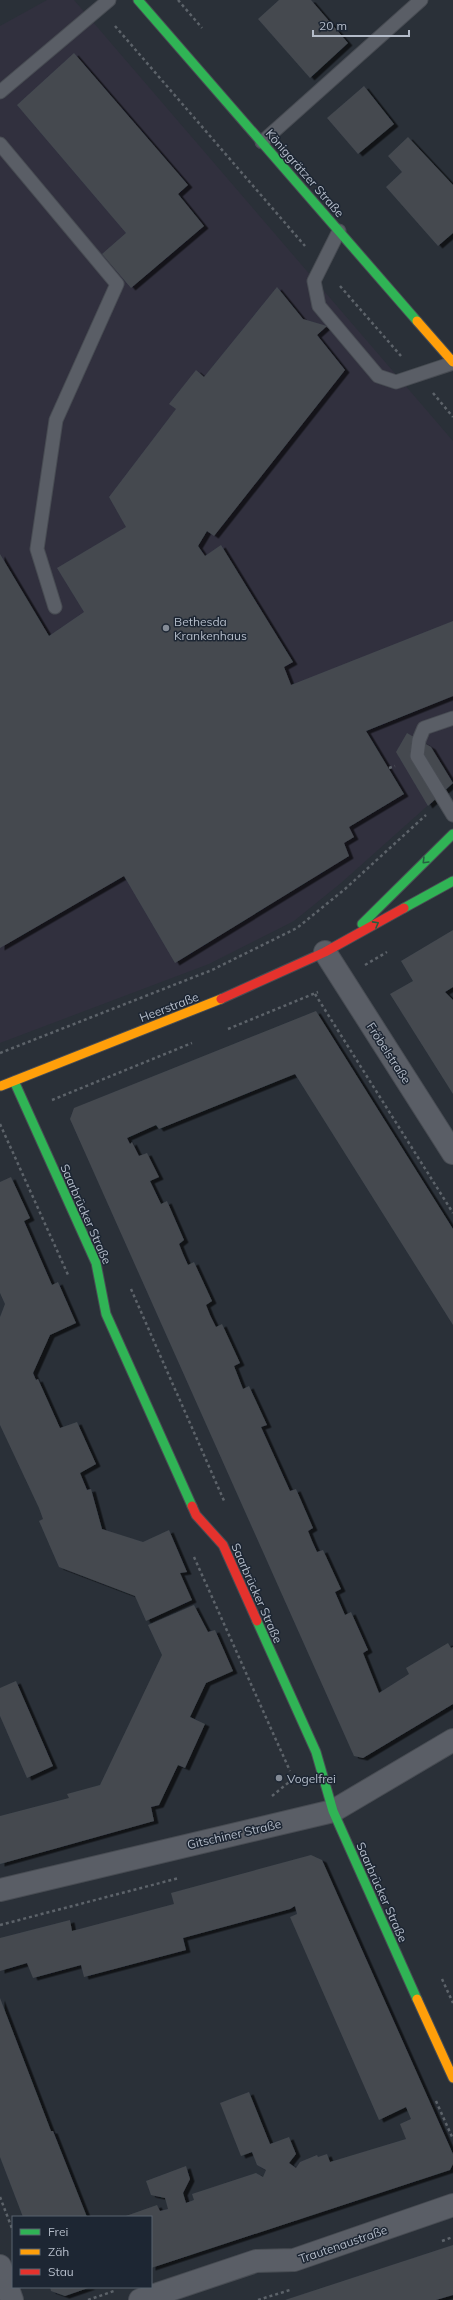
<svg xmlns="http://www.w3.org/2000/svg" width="453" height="2300" viewBox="0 0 453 2300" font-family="Mulish,sans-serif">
  <defs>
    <filter id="shadow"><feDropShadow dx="4.5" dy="2.5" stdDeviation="0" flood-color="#0009"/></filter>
  </defs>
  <rect width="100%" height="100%" fill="#2a3038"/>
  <!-- medical -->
  <polygon fill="#31303e" points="47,0 74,0 453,441 453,783 341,883 294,921 209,964 0,1043 0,26"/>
  <!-- building -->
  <g fill="#444950" filter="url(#shadow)">
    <polygon points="279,0 311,0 348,43 310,78 258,19"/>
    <polygon points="74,53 188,185 178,194 204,226 131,288 102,254 126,233 17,105"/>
    <polygon points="364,86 394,124 358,154 327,118"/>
    <polygon points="408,137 453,185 453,233 438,246 386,187 402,172 388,156"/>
    <polygon points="277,287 303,319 327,326 317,335 345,370 214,536 207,531 198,546 205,556 221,545 293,662 284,667 291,685 453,621 453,696 366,731 404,794 349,827 354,837 344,843 349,856 175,963 124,876 0,948 0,554 49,636 84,612 57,568 126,527 109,497 176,409 169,404 196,370 204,377"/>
    <polygon points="407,733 431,747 453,783 428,806 396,752"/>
    <polygon points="453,930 453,987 445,992 453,1000 453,1094 390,994 413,981 401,961"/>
    <polygon points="316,1011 453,1229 453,1325 295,1074 159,1129 156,1125 127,1138 130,1144 132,1142 139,1156 147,1153 159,1177 150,1181 161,1204 167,1201 184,1240 179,1244 183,1254 188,1265 194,1262 212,1301 206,1305 210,1315 216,1327 222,1324 240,1363 234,1366 243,1389 249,1386 267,1425 261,1427 290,1491 296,1489 313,1528 308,1531 312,1541 317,1552 323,1550 341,1589 335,1592 345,1615 351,1612 368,1650 363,1653 379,1693 409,1674 406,1668 448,1643 451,1648 453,1647 453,1704 363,1758 354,1756 70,1119 74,1108"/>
    <polygon points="11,1177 30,1218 24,1221 52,1285 58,1282 76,1323 50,1335 33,1373 36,1380 38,1379 60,1428 77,1422 96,1464 80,1473 87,1490 91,1489 102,1529 143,1542 169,1530 187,1572 180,1573 192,1600 146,1621 135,1596 59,1567 39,1521 43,1519 39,1508 0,1425 0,1317 5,1304 0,1293 0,1182"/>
    <polygon points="194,1605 208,1632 215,1630 233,1671 206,1683 190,1717 205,1724 185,1768 178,1765 159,1805 151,1807 154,1821 0,1864 0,1816 69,1798 67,1794 100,1785 162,1655 148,1625"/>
    <polygon points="16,1681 53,1766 27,1778 0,1716 0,1688"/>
    <polygon points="311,1855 322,1860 453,2154 453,2164 450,2170 151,2268 151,2217 123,2217 157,2205 160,2211 168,2209 165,2198 151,2195 146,2181 186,2166 190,2179 183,2193 186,2203 194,2200 192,2194 256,2173 263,2177 266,2170 257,2165 252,2152 241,2156 220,2103 249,2092 270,2144 289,2137 296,2154 289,2163 296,2168 300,2162 317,2155 318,2157 327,2154 330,2162 406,2139 400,2124 411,2119 406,2107 379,2120 290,1917 297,1914 295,1906 290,1909 183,1938 186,1950 84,1977 81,1965 33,1978 27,1963 0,1971 0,1938 70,1920 72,1931 174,1904 171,1893"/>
    <polygon points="0,1998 51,2131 53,2131 87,2217 23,2217 0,2157"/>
    <polygon points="453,2245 453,2295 436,2300 285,2300"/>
    <polygon points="50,2287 91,2287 65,2296 51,2291"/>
  </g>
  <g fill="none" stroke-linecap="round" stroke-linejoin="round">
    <!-- lane casing -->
    <g stroke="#484c53" stroke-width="15">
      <g id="lane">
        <polyline points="0,92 109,0"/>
        <polyline points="262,142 421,0"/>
        <polyline points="0,144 117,284 56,420 37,549 55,607"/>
        <polyline points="339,231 314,281 319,306 378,376 396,382 453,363"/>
        <polyline points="453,718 424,728 419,740 417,756 453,815"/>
      </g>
    </g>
    <!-- street casing -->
    <g stroke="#484c53" stroke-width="24">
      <g id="street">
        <polyline points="325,952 453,1153"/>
        <polyline points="0,1890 333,1811 453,1740"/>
        <polyline points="0,2266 12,2300"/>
        <polyline points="140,2300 256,2261 294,2260 453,2205"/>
      </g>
    </g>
    <!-- fast casing -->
    <g stroke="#484c53" stroke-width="11">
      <g id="fast">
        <polyline points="138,0 417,321"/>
        <polyline points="404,908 453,881"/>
        <polyline points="362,924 453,834"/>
        <polyline points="14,1081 96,1263 106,1314 192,1506"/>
        <polyline points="257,1621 316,1752 333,1811 417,1999"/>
      </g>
    </g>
    <!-- slow casing -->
    <g stroke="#484c53" stroke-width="11">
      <g id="slow">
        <polyline points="417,321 453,362"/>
        <polyline points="1,1086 221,999"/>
        <polyline points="417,1999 453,2078"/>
      </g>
    </g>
    <!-- jam casing -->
    <g stroke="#484c53" stroke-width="11">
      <g id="jam">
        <polyline points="221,999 325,952 404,908"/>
        <polyline points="192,1506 196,1515 223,1545 257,1621"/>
      </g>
    </g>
    <!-- path -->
    <g stroke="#5d636a" stroke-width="2.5" stroke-dasharray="3 3" stroke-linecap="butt">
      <polyline points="178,0 202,28"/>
      <polyline points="115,26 305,246"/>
      <polyline points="340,286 401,356"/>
      <polyline points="433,393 453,417"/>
      <polyline points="389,768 395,766"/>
      <polyline points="365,965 387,952"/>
      <polyline points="315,994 453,1213"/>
      <polyline points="228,1029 318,992"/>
      <polyline points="0,1053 212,970 297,928 345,889 426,815"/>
      <polyline points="52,1100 192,1043"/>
      <polyline points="0,1124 69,1277"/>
      <polyline points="131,1289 225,1503"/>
      <polyline points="194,1557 290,1771"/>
      <polyline points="272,1796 294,1778"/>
      <polyline points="0,1925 179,1878"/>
      <polyline points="442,1979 453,2003"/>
      <polyline points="436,2101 453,2139"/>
      <polyline points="0,2197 13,2231"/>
      <polyline points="442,2241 453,2237"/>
      <polyline points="88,2300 114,2291"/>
      <polyline points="258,2300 290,2290"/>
    </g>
    <!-- lane -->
    <use href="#lane" stroke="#5a5e66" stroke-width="13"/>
    <!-- street -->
    <use href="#street" stroke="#5a5e66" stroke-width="22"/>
    <!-- fast -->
    <use href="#fast" stroke="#30b455" stroke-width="9"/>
    <!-- slow -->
    <use href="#slow" stroke="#ff9f0a" stroke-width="9"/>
    <!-- jam -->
    <use href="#jam" stroke="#e5322d" stroke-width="9"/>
  </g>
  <!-- one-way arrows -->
  <defs><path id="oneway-chevron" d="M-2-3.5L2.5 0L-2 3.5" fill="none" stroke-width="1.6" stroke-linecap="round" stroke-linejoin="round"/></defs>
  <g stroke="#255f41">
    <use href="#oneway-chevron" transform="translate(425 861) rotate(135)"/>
    <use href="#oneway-chevron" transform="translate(376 924) rotate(-29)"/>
  </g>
  <!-- markers -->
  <g fill="#848b96" stroke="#1d2633" stroke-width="1.5">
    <circle cx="166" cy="628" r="4"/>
    <circle cx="279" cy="1778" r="4"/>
  </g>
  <g text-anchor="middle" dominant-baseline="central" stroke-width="3" stroke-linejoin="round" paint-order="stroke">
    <!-- street labels -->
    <g font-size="12" fill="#b4bcc9" stroke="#1d2633">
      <text transform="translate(305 173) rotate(49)">Königgrätzer Straße</text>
      <text transform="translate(169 1007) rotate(-21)">Heerstraße</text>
      <text transform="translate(389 1053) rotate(57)">Fröbelstraße</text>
      <text transform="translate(86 1214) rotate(66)">Saarbrücker Straße</text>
      <text transform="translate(257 1593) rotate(66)">Saarbrücker Straße</text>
      <text transform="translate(234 1834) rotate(-13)">Gitschiner Straße</text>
      <text transform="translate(382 1892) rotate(66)">Saarbrücker Straße</text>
      <text transform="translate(343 2244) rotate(-19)">Trautenaustraße</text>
    </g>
    <!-- poi labels -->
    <g font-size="12" fill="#b4bcc9" stroke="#1d2633" text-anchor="start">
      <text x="174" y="621">Bethesda<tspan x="174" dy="14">Krankenhaus</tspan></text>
      <text x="287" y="1778">Vogelfrei</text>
    </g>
  </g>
  <!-- legend -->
  <rect x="12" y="2216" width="140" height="72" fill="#1d2633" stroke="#59626f"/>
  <rect x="20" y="2229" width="20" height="6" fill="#30b455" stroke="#59626f"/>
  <text x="48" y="2236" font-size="12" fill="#b4bcc9">Frei</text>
  <rect x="20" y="2249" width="20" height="6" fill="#ff9f0a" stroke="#59626f"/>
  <text x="48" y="2256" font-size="12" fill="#b4bcc9">Zäh</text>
  <rect x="20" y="2269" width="20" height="6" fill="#e5322d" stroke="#59626f"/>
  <text x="48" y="2276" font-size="12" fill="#b4bcc9">Stau</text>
  <!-- scale -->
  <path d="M313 30v6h96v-6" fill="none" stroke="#b4bcc9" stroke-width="2"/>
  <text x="319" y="30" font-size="12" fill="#b4bcc9" stroke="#1d2633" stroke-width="3" paint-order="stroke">20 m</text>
</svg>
